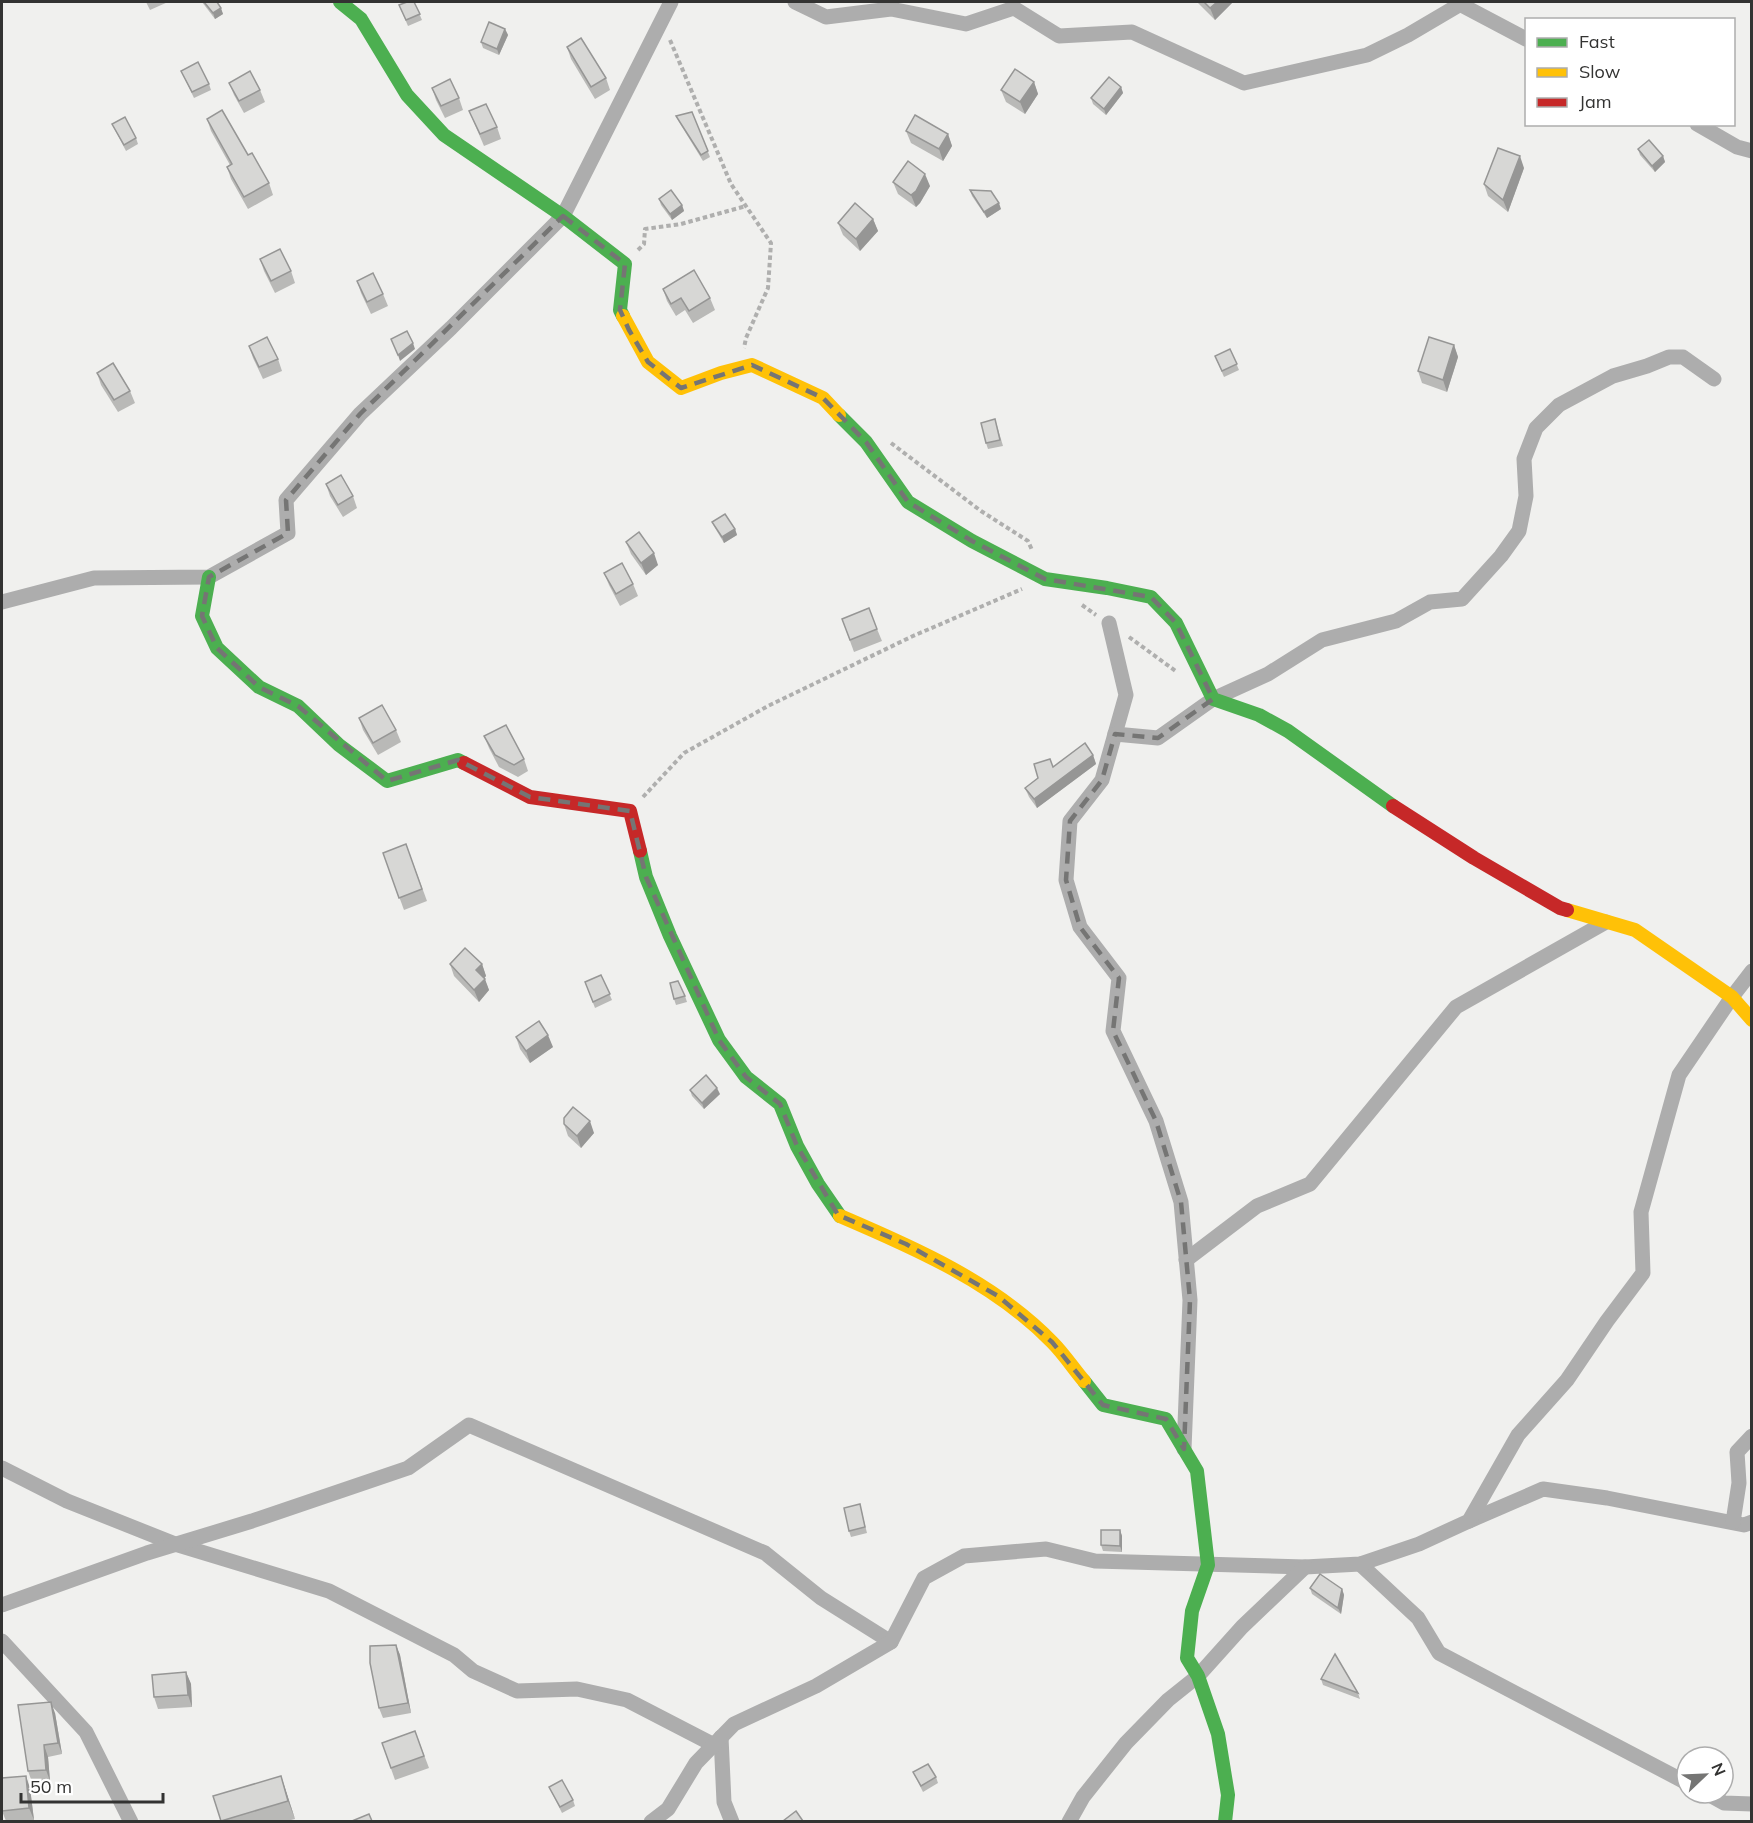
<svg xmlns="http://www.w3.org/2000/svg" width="1753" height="1823" viewBox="0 0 1753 1823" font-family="Mulish,sans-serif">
  <rect width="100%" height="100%" fill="#f0f0ee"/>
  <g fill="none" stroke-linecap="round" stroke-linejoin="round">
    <!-- path -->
    <g stroke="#afafae" stroke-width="4" stroke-dasharray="4.5 3" stroke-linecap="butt">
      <polyline points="670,40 731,184 771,243 768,288 746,338 744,348"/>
      <polyline points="638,250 644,244 645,229 681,224 746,206"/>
      <polyline points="891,443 981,511 1028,541 1032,550"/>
      <polyline points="1082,605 1096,615"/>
      <polyline points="1129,637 1177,672"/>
      <polyline points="643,797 684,753 768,706 913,636 1022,589"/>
    </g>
    <!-- street -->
    <g stroke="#adadad" stroke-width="15">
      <polyline points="795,2 826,17 891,9 966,24 1014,8 1059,36 1132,32 1244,83 1367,55 1408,35 1464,2"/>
      <polyline points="1456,2 1526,39"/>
      <polyline points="1697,124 1737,147 1752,151"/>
      <polyline points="2,602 94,578 209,577 288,533 286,500 360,414 451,328 563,216 671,2"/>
      <polyline points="1109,623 1126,695 1102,780 1070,821 1066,880 1080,927 1119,978 1113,1031 1156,1121 1181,1202 1190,1300 1184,1449"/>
      <polyline points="1115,734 1158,738 1213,699 1268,674 1322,640 1396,621 1430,602 1462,599 1501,556 1519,531 1526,496 1524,459 1536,428 1559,405 1613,376 1647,366 1669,357 1683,357 1714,379"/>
      <polyline points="1186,1260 1257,1206 1310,1184 1456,1007 1606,922"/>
      <polyline points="2,1468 67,1501 175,1544 329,1591 454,1655 473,1671 517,1691 577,1689 627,1700 714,1745"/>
      <polyline points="1469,1521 1543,1489 1607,1498 1744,1525 1752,1522"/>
      <polyline points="1733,1522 1739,1483 1737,1452 1752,1436"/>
      <polyline points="1360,1564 1418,1618 1439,1653 1687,1783"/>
      <polyline points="2,1605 147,1553 252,1521 408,1468 469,1425 765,1553 821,1598 891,1642"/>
      <polyline points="2,1641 86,1732 131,1822"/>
      <polyline points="721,1737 724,1802 732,1822"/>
      <polyline points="1706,1793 1724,1803 1752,1804"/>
      <polyline points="651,1822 668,1809 696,1763 734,1724 816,1686 891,1642 924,1578 964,1556 1046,1549 1095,1561 1305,1567 1360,1564 1419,1544 1469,1521 1518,1435 1567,1380 1607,1321 1643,1273 1641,1212 1679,1075 1732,997 1752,971"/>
      <polyline points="1069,1822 1083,1797 1126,1743 1168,1700 1198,1676 1242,1627 1305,1567"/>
    </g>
    <!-- fast -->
    <g stroke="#4caf50" stroke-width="14">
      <polyline points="340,2 361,19 407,95 444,135 563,216 625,264 620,310 623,316"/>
      <polyline points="839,415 866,442 908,502 972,541 1045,579 1107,588 1151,597 1176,623 1213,699 1259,715 1288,731 1393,806"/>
      <polyline points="209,577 202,616 217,648 259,687 298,706 339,745 387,781 458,760 464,763"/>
      <polyline points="640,851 646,877 670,936 719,1040 746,1077 780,1104 797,1146 818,1184 840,1216"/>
      <polyline points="1084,1381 1103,1405 1166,1419 1197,1471 1208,1565 1192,1611 1187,1658 1198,1676 1218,1734 1228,1795 1225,1822"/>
    </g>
    <!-- slow -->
    <g stroke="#ffc107" stroke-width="14">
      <polyline points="623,316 648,362 681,388 721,373 752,365 823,398 839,415"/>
      <polyline points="1567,910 1635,930 1732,997 1752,1020"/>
      <path d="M840,1216C915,1248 995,1283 1052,1342C1064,1354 1073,1368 1084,1381"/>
    </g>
    <!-- jam -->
    <g stroke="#c62828" stroke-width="14">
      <polyline points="464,763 530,797 630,811 640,851"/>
      <polyline points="1393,806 1474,858 1560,908 1567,910"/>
    </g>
  </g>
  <!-- wall -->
  <g fill="#b9b9b7">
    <polygon points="146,2 168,2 150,10"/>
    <polygon points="202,2 217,2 223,14 215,19"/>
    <polygon points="414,2 422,20 408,26 399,5"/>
    <polygon points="1197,2 1233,2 1215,20"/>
    <polygon points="505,29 508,35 499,55 483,48 481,42"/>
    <polygon points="567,47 606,78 610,90 595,99 571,59"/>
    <polygon points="181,71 209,84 211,90 194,98"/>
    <polygon points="1034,82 1038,94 1025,114 1006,102 1001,90"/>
    <polygon points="229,83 260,90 265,102 244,113 234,95"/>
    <polygon points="1121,87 1123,93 1106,115 1093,104 1091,98"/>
    <polygon points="432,88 459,98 463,110 445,118 436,100"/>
    <polygon points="469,111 497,127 501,139 484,146"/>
    <polygon points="692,112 710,157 703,161 679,122 676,116"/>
    <polygon points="207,119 269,183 273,195 248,209 231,179 227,167 230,165 211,131"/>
    <polygon points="112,124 136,138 138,144 126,151 115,130"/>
    <polygon points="906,131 948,134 952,146 943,161 911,143"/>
    <polygon points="1638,149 1663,156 1665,162 1655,172 1640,155"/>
    <polygon points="1524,168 1508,212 1488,196 1484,184"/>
    <polygon points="893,182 930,186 920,203 916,207 898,194"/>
    <polygon points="970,190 1001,209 987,218 972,196"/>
    <polygon points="659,199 682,205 684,211 672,220 661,205"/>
    <polygon points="873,219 878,231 860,251 843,235 838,223"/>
    <polygon points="260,259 291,271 295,283 275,293 264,271"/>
    <polygon points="357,281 383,294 388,306 371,314 361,293"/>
    <polygon points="663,289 710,298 715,310 693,323 685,310 676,316 667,301"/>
    <polygon points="1454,345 1458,357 1447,392 1422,383 1418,371"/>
    <polygon points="249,346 278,359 282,371 263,379 253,358"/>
    <polygon points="1230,349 1239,370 1224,377 1215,356"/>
    <polygon points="97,373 130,391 135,403 118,412 101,385"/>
    <polygon points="995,419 1003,446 988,449 986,443"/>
    <polygon points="326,484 353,496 357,508 343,517 330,496"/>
    <polygon points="712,522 735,529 737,535 724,543 715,528"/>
    <polygon points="626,542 658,565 646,575 631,554"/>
    <polygon points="604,573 633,584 638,596 620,606 609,585"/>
    <polygon points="842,619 877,629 882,641 854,652"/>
    <polygon points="359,718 396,730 401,742 378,755 363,730"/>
    <polygon points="484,736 524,759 528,771 518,777 499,767 489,748"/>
    <polygon points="1093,755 1096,764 1037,808 1029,797 1025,788 1053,767"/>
    <polygon points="406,844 427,901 404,910 383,853"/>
    <polygon points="450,964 482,964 486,976 484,978 489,990 479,1002 454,976"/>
    <polygon points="601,975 612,1000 595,1008 585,982"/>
    <polygon points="685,996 687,1002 676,1005 674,999"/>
    <polygon points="516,1037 553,1047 530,1063 520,1049"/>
    <polygon points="690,1090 720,1094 704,1109 692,1096"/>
    <polygon points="564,1124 594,1133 581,1148 568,1136"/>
    <polygon points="860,1504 867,1533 851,1537 849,1531"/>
    <polygon points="1120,1530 1122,1536 1122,1552 1103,1551 1101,1545"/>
    <polygon points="1310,1588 1342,1589 1344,1595 1341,1614 1312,1594"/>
    <polygon points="396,1645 400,1655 411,1713 383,1718 379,1708"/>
    <polygon points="186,1672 191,1684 192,1707 158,1709 154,1697"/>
    <polygon points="1321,1679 1358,1693 1360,1699 1323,1685"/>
    <polygon points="55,1713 62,1754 48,1757 50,1781 32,1782 28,1771"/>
    <polygon points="415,1731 429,1768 395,1780 382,1743"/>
    <polygon points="913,1772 936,1777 938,1783 923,1792"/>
    <polygon points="281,1776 295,1819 287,1821 221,1821"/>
    <polygon points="549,1787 573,1800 575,1806 562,1813"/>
    <polygon points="30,1788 34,1820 6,1821 2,1811"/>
  </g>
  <!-- shaded-wall -->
  <g fill="#969695">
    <polygon points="1217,2 1233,2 1215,20 1210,8"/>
    <polygon points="221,8 223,14 215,19 213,13"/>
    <polygon points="505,29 508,35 499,55 497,49"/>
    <polygon points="1034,82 1038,94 1025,114 1020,102"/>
    <polygon points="1121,87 1123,93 1106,115 1104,109"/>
    <polygon points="948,134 952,146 943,161 939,149"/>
    <polygon points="1520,156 1524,168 1508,212 1503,200"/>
    <polygon points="1663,156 1665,162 1655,172 1652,166"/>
    <polygon points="925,174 930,186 920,203 916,207 911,195"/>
    <polygon points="999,203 1001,209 987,218 984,212"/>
    <polygon points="682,205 684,211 672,220 670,214"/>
    <polygon points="873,219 878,231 860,251 856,239"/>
    <polygon points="413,343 415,349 400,361 398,355"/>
    <polygon points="1454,345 1458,357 1447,392 1443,380"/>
    <polygon points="735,529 737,535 724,543 722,537"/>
    <polygon points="654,553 658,565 646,575 641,563"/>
    <polygon points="1093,755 1096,764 1037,808 1034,799"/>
    <polygon points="482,964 486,976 481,982 476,970"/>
    <polygon points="485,979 489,990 479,1002 474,990"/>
    <polygon points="548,1035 553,1047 530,1063 526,1051"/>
    <polygon points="717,1088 720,1094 704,1109 702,1103"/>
    <polygon points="590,1121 594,1133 581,1148 577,1136"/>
    <polygon points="1120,1530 1122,1536 1122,1552 1120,1546"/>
    <polygon points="1342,1589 1344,1595 1341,1614 1338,1608"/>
    <polygon points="396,1645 400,1655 411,1713 408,1703"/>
    <polygon points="186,1672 191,1684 192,1707 188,1695"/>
    <polygon points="51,1702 55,1713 62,1754 58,1743"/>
    <polygon points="44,1745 48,1757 50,1781 46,1770"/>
    <polygon points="26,1776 30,1788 34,1820 29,1808"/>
    <polygon points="281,1776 287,1794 295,1819 288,1801"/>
  </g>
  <!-- building -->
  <g fill="#d7d7d5" stroke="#969695" stroke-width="1.5">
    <polygon points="204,2 217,2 221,8 213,13"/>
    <polygon points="407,2 414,2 420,14 406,20 399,5"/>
    <polygon points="1204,2 1217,2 1210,8"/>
    <polygon points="489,22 505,29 497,49 481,42"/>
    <polygon points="581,38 606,78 591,87 567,47"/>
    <polygon points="198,62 209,84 192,92 181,71"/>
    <polygon points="1015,69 1034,82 1020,102 1001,90"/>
    <polygon points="250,71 260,90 239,101 229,83"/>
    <polygon points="1109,77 1121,87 1104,109 1091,98"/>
    <polygon points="450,79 459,98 441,106 432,88"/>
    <polygon points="486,104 497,127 480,134 469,111"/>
    <polygon points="222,110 248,155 252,153 269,183 244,197 227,167 232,164 207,119"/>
    <polygon points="692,112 708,151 701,155 676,116"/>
    <polygon points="915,115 948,134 939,149 906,131"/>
    <polygon points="125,117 136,138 124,145 112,124"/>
    <polygon points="1649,140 1663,156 1652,166 1638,149"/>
    <polygon points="1498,148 1520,156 1503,200 1484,184"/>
    <polygon points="908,161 925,174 916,191 911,195 893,182"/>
    <polygon points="671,190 682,205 670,214 659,199"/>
    <polygon points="970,190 991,191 999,203 984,212"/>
    <polygon points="855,203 873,219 856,239 838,223"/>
    <polygon points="280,249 291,271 271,281 260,259"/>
    <polygon points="694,270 710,298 689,311 681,298 671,304 663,289"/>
    <polygon points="373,273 383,294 367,302 357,281"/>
    <polygon points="407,331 413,343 398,355 391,339"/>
    <polygon points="267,337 278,359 259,367 249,346"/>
    <polygon points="1429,337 1454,345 1443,380 1418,371"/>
    <polygon points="1230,349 1237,364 1222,371 1215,356"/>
    <polygon points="113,363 130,391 114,400 97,373"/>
    <polygon points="995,419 1000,440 986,443 981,423"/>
    <polygon points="341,475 353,496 338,505 326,484"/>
    <polygon points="725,514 735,529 722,537 712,522"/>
    <polygon points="639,532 654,553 641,563 626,542"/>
    <polygon points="622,563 633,584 616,594 604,573"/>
    <polygon points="869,608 877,629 850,640 842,619"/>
    <polygon points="382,705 396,730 373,743 359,718"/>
    <polygon points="506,725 524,759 514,765 495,755 484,736"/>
    <polygon points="1085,743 1093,755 1034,799 1025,788 1038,778 1034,764 1050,759 1053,767"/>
    <polygon points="406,844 422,889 399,898 383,853"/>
    <polygon points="465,948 482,964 476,970 485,979 474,990 450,964"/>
    <polygon points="601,975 610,994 593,1002 585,982"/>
    <polygon points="678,981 685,996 674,999 670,983"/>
    <polygon points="539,1021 548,1035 526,1051 516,1037"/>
    <polygon points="706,1075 717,1088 702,1103 690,1090"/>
    <polygon points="573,1107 590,1121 577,1136 564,1124 564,1118"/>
    <polygon points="860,1504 865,1527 849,1531 844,1508"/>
    <polygon points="1101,1530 1120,1530 1120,1546 1101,1545"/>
    <polygon points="1320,1574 1342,1589 1338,1608 1310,1588"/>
    <polygon points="396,1645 408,1703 379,1708 370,1663 370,1646"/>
    <polygon points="1335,1654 1358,1693 1321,1679"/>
    <polygon points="186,1672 188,1695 154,1697 152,1675"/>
    <polygon points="51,1702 58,1743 44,1745 46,1770 28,1771 18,1705"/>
    <polygon points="415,1731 424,1756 391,1768 382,1743"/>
    <polygon points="928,1764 936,1777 921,1786 913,1772"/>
    <polygon points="26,1776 29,1808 2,1811 2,1778"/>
    <polygon points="281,1776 288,1801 221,1821 213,1796"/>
    <polygon points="562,1780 573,1800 560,1807 549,1787"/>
    <polygon points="796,1811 803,1821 783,1821"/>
    <polygon points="369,1814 372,1821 352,1821"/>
  </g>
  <!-- marked area -->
  <path fill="none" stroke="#757574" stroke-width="4.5" stroke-dasharray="12 8" stroke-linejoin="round" d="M563,216L625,264L620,310L629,330L648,362L681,388L752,365L823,398L866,442L908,502L972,541L1045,579L1151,597L1176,623L1213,699L1158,738L1115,734L1102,780L1070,821L1066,880L1080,927L1119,978L1113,1031L1156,1121L1181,1202L1190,1300L1184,1449L1166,1419L1103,1405L1052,1342L998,1296L906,1244L838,1215L797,1146L780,1104L746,1077L719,1040L646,877L630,811L530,797L458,760L387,781L298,706L259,687L217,648L202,616L209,577L288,533L286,500L360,414Z"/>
  <!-- border -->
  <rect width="1753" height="1823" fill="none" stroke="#333332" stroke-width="6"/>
  <!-- legend -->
  <rect x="1525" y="18" width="210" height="108" fill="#ffffff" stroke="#adadad" stroke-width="1.5"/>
  <rect x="1537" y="38" width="30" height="9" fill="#4caf50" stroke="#adadad" stroke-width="1.5"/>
  <text x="1579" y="48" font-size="18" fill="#333332">Fast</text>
  <rect x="1537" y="68" width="30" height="9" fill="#ffc107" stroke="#adadad" stroke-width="1.5"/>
  <text x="1579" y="78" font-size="18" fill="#333332">Slow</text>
  <rect x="1537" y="98" width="30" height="9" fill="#c62828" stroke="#adadad" stroke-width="1.5"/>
  <text x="1579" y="108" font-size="18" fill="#333332">Jam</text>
  <!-- north arrow -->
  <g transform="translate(1705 1775) rotate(67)"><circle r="28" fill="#ffffff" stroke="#adadad" stroke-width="1.5"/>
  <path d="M0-4.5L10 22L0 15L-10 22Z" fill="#757574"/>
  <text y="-9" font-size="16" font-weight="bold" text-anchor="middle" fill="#333332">N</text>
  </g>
  <!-- scale -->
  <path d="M21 1793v9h142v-9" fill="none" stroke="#333332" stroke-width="3"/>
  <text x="30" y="1793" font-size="18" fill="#333332" stroke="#ffffff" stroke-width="4.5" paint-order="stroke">50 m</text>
</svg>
